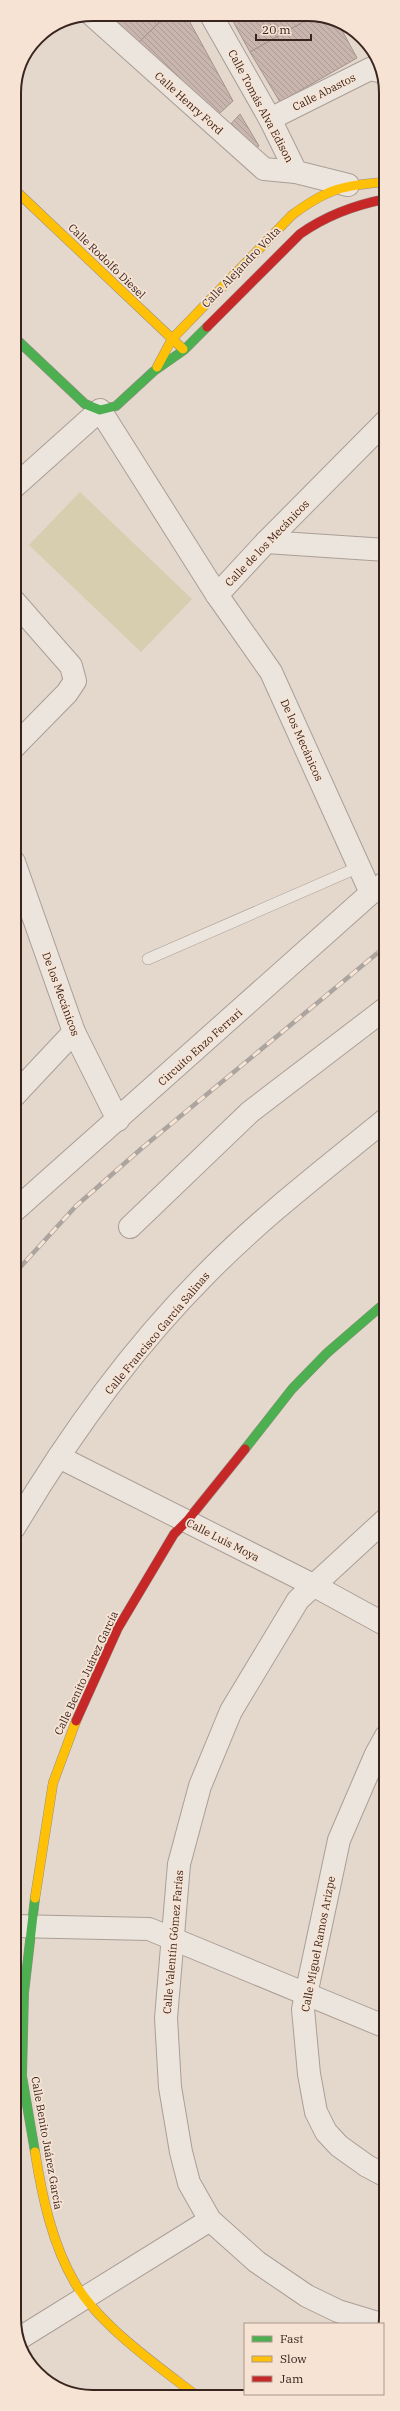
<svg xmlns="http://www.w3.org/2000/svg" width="400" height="2411" viewBox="0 0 400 2411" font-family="'IBM Plex Serif',serif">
  <defs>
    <pattern id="building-back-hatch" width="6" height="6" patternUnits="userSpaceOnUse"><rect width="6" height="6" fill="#c8b6ae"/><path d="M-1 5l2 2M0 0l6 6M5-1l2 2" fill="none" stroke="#ad9c95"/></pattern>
  </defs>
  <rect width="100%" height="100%" fill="#e4d8cd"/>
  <!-- green -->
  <polygon fill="#d7ceaf" points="80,492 192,599 141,652 29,545"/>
  <!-- building -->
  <g fill="url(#building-back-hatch)" stroke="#a4938c">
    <polygon points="108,14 167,15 137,44"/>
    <polygon points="167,15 186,15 233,101 219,114 137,44"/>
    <polygon points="230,16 314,16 250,52"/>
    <polygon points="314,16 328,17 338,23 357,58 280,102 250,52"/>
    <polygon points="240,114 259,146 254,149 228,127"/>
  </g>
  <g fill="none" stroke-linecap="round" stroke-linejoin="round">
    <!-- lane casing -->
    <g stroke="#aa9e96" stroke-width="12">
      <polyline id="lane" points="148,959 359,867"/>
    </g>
    <!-- street casing -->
    <g stroke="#aa9e96" stroke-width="24">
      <g id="street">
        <polyline points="91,14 264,169 296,172"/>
        <polyline points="211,15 270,119 296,172 348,185"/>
        <polyline points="270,119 370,69 379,71"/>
        <polyline points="14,487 100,410 217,595 271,672 371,893"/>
        <polyline points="266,542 386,550"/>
        <polyline points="217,595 266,542 386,421"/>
        <polyline points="14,601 71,666 75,681 67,693 14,747"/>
        <polyline points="14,862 74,1032 118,1120"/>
        <polyline points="14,1096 74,1032"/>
        <polyline points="14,1211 371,893 386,882"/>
        <polyline points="130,1227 250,1112 386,1008"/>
        <polyline points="59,1457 313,1585 386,1625"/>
        <path d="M14,1528C68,1437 132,1348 207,1273C262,1217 325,1169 386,1119"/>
        <polyline points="386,1736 376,1754 339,1840 303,2009 309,2074 316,2112 326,2132 339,2146 367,2166 386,2176"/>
        <polyline points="14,1926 149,1929 386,2027"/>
        <polyline points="381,2324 338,2311 307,2296 257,2262 210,2220 189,2183 181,2152 170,2087 166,2018 179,1864 200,1786 231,1711 298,1600 386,1519"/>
        <polyline points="20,2338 210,2220"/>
      </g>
    </g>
    <!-- fast casing -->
    <g stroke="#998d86" stroke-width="10">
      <g id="fast">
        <polyline points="14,337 85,404 100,410 116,406 154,371 184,350 207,327"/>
        <polyline points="245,1449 292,1389 327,1353 386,1302"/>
        <polyline points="35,1898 24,1993 22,2076 35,2152"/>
      </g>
    </g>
    <!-- slow casing -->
    <g stroke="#998d86" stroke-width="10">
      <g id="slow">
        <polyline points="14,189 183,349"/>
        <path d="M157,367L172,339L292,215C327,189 343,185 386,182"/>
        <polyline points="35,1898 53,1783 76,1721"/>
        <path d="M35,2152C42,2196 52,2244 75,2283C100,2326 158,2366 197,2396"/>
      </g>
    </g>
    <!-- jam casing -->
    <g stroke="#998d86" stroke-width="10">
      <g id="jam">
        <path d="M207,327L300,234C327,215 354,205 386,199"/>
        <polyline points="76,1721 118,1628 174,1534 187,1521 245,1449"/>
      </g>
    </g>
    <!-- lane -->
    <use href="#lane" stroke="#ece5de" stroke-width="11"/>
    <!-- street -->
    <use href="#street" stroke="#ece5de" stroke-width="22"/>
    <!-- fast -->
    <use href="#fast" stroke="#4caf50" stroke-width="9"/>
    <!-- slow -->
    <use href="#slow" stroke="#ffc107" stroke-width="9"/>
    <!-- jam -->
    <use href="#jam" stroke="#c62828" stroke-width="9"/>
    <!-- rail casing -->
    <g stroke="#aca49e" stroke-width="4.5">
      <polyline id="rail" points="14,1274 76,1206 142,1148 386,946"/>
    </g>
    <!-- rail -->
    <use href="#rail" stroke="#f6e3d3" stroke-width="3" stroke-dasharray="9" stroke-linecap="butt"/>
  </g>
  <g text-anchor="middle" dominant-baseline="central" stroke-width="3.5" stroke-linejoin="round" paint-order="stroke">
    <!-- street labels -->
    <g font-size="11" fill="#39251e" stroke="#f6e3d3">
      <text transform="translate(324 92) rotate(-27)">Calle Abastos</text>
      <text transform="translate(189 103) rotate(42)">Calle Henry Ford</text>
      <text transform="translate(261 106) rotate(62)">Calle Tomás Alva Edison</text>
      <text transform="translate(107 261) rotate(44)">Calle Rodolfo Diesel</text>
      <text transform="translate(241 267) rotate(-46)">Calle Alejandro Volta</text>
      <text transform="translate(267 543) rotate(-46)">Calle de los Mecánicos</text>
      <text transform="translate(302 740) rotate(66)">De los Mecánicos</text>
      <text transform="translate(61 994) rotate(70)">De los Mecánicos</text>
      <text transform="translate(200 1047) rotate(-42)">Circuito Enzo Ferrari</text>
      <text transform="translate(157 1333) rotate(-50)">Calle Francisco García Salinas</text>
      <text transform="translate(223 1540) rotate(27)">Calle Luis Moya</text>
      <text transform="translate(86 1673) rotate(-65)">Calle Benito Juárez García</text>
      <text transform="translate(173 1942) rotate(-85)">Calle Valentín Gómez Farías</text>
      <text transform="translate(318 1944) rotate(-79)">Calle Miguel Ramos Arizpe</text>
      <text transform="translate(47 2143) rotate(80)">Calle Benito Juárez García</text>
    </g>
  </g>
  <!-- crop -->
  <path d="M0 0H400V2411H0ZM93 21H307A72 72 0 0 1 379 93V2318A72 72 0 0 1 307 2390H93A72 72 0 0 1 21 2318V93A72 72 0 0 1 93 21Z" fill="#f6e3d3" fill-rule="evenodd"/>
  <path fill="none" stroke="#39251e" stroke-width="2" d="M93 21H307A72 72 0 0 1 379 93V2318A72 72 0 0 1 307 2390H93A72 72 0 0 1 21 2318V93A72 72 0 0 1 93 21Z"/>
  <!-- legend -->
  <rect x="244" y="2323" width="140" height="72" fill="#f6e3d3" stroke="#aa978b"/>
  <rect x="252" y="2336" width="20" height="6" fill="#4caf50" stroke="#aa978b"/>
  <text x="280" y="2343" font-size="12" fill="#39251e">Fast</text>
  <rect x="252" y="2356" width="20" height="6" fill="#ffc107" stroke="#aa978b"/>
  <text x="280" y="2363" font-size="12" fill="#39251e">Slow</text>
  <rect x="252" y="2376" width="20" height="6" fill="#c62828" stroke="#aa978b"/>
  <text x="280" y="2383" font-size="12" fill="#39251e">Jam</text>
  <!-- scale -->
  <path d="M256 34v6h55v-6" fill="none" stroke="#39251e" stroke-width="2"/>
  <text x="262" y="34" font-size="12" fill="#39251e" stroke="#f6e3d3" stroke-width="3" paint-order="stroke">20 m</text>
</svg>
